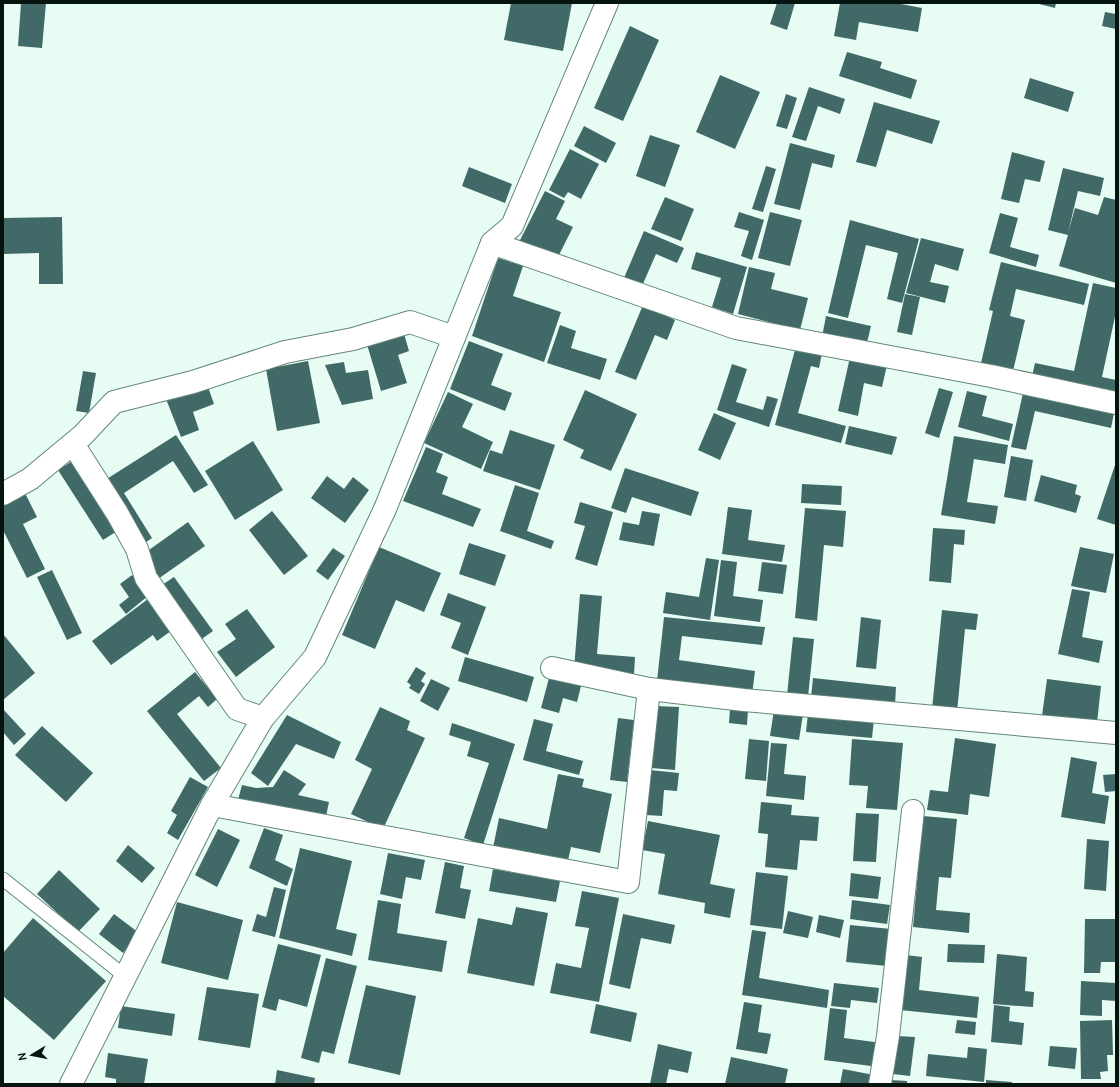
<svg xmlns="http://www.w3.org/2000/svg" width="1119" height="1087" viewBox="0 0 1119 1087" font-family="Cabin,sans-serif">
  <rect width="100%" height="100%" fill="#e7fdf3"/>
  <!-- building -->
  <g fill="#416968">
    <polygon points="21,3 46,3 42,48 18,46"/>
    <polygon points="511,3 572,3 563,51 504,40"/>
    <polygon points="777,3 795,3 787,30 770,24"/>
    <polygon points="840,3 896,3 922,8 918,32 859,22 856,40 834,36"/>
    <polygon points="1035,3 1056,3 1055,8"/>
    <polygon points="1105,12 1116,14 1116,29 1102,26"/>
    <polygon points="630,26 659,40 623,121 594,108"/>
    <polygon points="847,52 882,62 880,68 917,80 911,99 839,76"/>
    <polygon points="720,75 760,92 735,149 696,132"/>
    <polygon points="1030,78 1074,92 1068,112 1024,98"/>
    <polygon points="809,87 845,99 840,114 818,106 806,141 792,137"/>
    <polygon points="786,94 797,98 787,129 776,126"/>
    <polygon points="874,102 940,121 932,144 887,130 876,167 856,162"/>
    <polygon points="584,126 616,143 606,163 574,146"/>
    <polygon points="650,135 680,145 665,187 636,176"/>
    <polygon points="790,143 835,155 832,168 812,163 800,210 774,204"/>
    <polygon points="570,149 599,164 581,199 568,192 564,198 549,190"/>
    <polygon points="1012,152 1045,161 1040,182 1025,179 1019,203 1001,199"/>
    <polygon points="766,166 776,169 763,212 752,209"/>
    <polygon points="469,167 512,184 505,203 462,186"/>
    <polygon points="1063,168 1104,178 1100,196 1078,191 1068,233 1075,208 1098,215 1104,197 1116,200 1116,283 1059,266 1068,235 1048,230"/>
    <polygon points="545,191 565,201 556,219 573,227 555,263 518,244"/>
    <polygon points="665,197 694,209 681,241 651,229"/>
    <polygon points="739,212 764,220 752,260 741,256 749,231 734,227"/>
    <polygon points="770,212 802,220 790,266 758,258"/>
    <polygon points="1000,213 1018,218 1010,247 1039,255 1036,267 989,253"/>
    <polygon points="62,217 63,284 39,284 39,253 3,254 3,218"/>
    <polygon points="850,220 919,239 902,303 887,299 898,253 866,245 848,318 828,313"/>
    <polygon points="644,231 684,248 677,263 656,254 642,286 624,278"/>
    <polygon points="921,238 964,249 958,271 935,264 930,282 949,286 945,303 906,293"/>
    <polygon points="696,252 747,267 733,314 712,307 721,278 691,269"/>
    <polygon points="498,258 523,266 513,296 561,312 544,362 472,336"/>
    <polygon points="1001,262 1089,284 1084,305 1016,289 1010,316 1025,320 1013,371 981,363 993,311 989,310"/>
    <polygon points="749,267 775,273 771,289 808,298 800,330 738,314"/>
    <polygon points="1093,283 1116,288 1116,312 1102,377 1116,380 1114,398 1031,381 1035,363 1074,371"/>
    <polygon points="905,294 920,297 912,335 897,332"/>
    <polygon points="643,305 675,320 667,340 655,335 636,380 615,372"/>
    <polygon points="826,316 871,326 866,347 822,337"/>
    <polygon points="560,325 576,331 571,348 607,359 600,380 547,363"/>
    <polygon points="402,327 409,351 398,355 407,383 381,391 365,338"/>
    <polygon points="469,341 503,354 491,385 512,393 505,411 450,389"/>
    <polygon points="796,346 822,353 819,368 811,366 798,413 846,426 841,443 775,425"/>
    <polygon points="850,357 887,365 882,387 864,383 858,416 838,411"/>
    <polygon points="308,361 320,423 277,431 266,369"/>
    <polygon points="344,362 346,373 368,370 373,399 342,405 325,365"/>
    <polygon points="732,364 747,369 736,402 763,410 767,396 778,399 769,427 717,410"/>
    <polygon points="83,371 96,373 89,413 76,411"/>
    <polygon points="207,384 214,404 193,412 199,430 181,437 166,399"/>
    <polygon points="939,388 953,392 939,438 925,433"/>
    <polygon points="585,390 637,414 611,471 580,458 584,450 563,440"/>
    <polygon points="967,391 987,396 982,416 1013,424 1009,441 958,427"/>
    <polygon points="448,392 473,404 462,427 493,442 481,469 424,443"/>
    <polygon points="1023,393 1114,413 1111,428 1035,411 1026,450 1011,447"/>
    <polygon points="714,413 736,423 720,460 698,450"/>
    <polygon points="849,426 897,437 892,455 845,444"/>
    <polygon points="510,430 555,445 540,490 483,471 490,450 502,454"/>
    <polygon points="176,435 208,485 194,493 173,461 124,493 152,538 142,545 102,482"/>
    <polygon points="954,436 1008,445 1005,464 974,459 967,502 998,506 995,524 941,515"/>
    <polygon points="253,441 283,490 235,520 205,471"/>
    <polygon points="426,447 443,454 436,472 448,477 442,494 481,509 473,527 403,501"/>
    <polygon points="1011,456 1033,460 1026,501 1004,497"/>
    <polygon points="77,458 122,528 103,540 58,470"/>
    <polygon points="1115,465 1116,466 1116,525 1097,519"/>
    <polygon points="625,468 699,492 691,516 632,497 626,513 611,508"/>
    <polygon points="1041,475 1077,485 1075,494 1081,496 1076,513 1034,501"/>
    <polygon points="327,476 344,489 353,477 369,490 345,523 311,498"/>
    <polygon points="802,484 842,486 841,505 801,503"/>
    <polygon points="515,485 539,493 527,531 554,541 551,549 500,531"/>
    <polygon points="25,493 37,517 23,524 45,569 27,578 3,530 3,504"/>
    <polygon points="580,502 613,512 597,566 575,559 585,526 574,523"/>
    <polygon points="728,507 752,510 748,540 785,545 782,562 722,554"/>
    <polygon points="805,508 846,511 843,547 824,545 817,621 795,618"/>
    <polygon points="272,511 308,556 284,575 249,530"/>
    <polygon points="642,511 660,514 654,546 619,540 623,522 639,525"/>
    <polygon points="188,522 205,546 158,579 142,555"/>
    <polygon points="933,528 965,530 964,545 954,544 951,583 929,581"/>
    <polygon points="469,543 506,555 495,586 459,574"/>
    <polygon points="379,547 441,573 424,612 396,600 375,649 342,635"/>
    <polygon points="1080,547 1114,554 1106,593 1071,586"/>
    <polygon points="333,548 345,556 328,580 316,571"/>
    <polygon points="706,558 719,560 710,620 663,613 666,592 699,597"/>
    <polygon points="721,560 737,562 733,596 763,600 760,622 714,616"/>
    <polygon points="762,562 787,565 783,594 758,591"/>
    <polygon points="52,570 82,633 67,640 37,577"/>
    <polygon points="132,575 148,596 126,614 119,605 129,597 120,584"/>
    <polygon points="174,577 213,631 199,641 159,587"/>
    <polygon points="1072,589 1090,592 1082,637 1103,641 1099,663 1058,654"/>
    <polygon points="448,593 486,607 468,655 451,648 461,623 440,615"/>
    <polygon points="580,594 602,596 597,654 635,657 634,674 574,669"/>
    <polygon points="148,599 171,631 157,641 153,635 111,665 92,641"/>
    <polygon points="247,609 275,647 236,677 217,652 236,639 225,624"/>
    <polygon points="942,610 978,614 976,630 965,629 957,712 932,709"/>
    <polygon points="664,617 765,627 762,645 682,636 679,660 665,658 755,671 752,695 657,681"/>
    <polygon points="861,617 881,620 876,669 856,667"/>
    <polygon points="3,634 35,673 3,700"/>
    <polygon points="793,637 814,639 808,697 787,695"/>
    <polygon points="465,657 534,677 527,702 458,681"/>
    <polygon points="416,667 426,673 421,681 425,684 419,694 409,688 411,685 407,682"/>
    <polygon points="195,672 217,699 208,707 199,696 177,714 221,768 204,781 147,711"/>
    <polygon points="549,678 581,686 577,702 563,698 559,713 541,708"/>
    <polygon points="813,678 896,687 895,705 811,697"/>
    <polygon points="431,679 450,688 438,711 420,701"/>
    <polygon points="1047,679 1101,686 1097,723 1042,716"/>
    <polygon points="655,706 679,707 675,770 651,768"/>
    <polygon points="380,707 410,721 407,730 425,738 383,829 351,814 372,769 355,760"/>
    <polygon points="3,709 26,734 14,745 3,732"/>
    <polygon points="730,709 748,710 747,725 729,723"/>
    <polygon points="774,710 803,714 799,740 770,736"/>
    <polygon points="808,713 874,719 872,738 806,732"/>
    <polygon points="287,715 341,742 334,759 296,744 268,786 251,773"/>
    <polygon points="618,718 634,720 627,782 610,780"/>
    <polygon points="534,719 553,724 546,751 583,761 579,775 523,760"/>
    <polygon points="452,723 515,744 483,845 464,838 489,763 467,756 471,742 449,735"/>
    <polygon points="42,726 93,773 66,802 15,755"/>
    <polygon points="955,738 996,744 989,797 970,794 968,815 927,810 930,790 948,792"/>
    <polygon points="749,739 769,741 766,781 745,779"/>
    <polygon points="852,739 903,743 897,810 866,808 868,786 849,785"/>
    <polygon points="771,743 787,744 784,774 806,776 804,800 766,796"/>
    <polygon points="1071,757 1097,762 1092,793 1109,796 1105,824 1061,817"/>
    <polygon points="284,770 306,784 298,795 329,802 325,821 238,800 242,785 256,788 273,787"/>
    <polygon points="650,770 679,773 677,791 664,790 662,816 646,815"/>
    <polygon points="558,774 584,779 582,787 612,794 600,853 571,847 567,865 493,848 499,818 547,829"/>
    <polygon points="1116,774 1116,791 1105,792 1103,775"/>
    <polygon points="190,777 208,787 178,840 167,833 177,815 171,811"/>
    <polygon points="761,802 792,805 791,815 819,817 817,841 800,840 797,870 765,867 768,834 758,833"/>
    <polygon points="856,813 879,814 876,862 853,861"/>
    <polygon points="923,816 957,819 951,878 939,877 936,910 970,913 969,933 913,927"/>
    <polygon points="648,821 720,835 710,884 735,889 730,918 704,913 705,903 658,894 665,854 642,850"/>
    <polygon points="264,828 283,835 275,860 293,869 287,886 249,868"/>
    <polygon points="218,829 240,840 217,887 195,875"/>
    <polygon points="1087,839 1109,841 1106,891 1084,889"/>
    <polygon points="128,845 155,868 142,883 116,861"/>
    <polygon points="300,848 352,861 336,929 357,934 352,956 279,938"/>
    <polygon points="388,853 425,860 421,880 406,877 402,899 380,894"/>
    <polygon points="445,862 464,866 460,888 471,890 465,919 435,913"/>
    <polygon points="493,869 560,881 556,902 489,891"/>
    <polygon points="59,870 100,909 78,932 37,894"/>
    <polygon points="756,872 788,876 782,929 750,925"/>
    <polygon points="851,873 881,877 878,899 849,896"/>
    <polygon points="274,887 286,890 275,937 252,931 257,914 266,917"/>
    <polygon points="582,891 619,898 599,1002 550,993 556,963 581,968 589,928 575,926"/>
    <polygon points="378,900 401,904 397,933 447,941 442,972 368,960"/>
    <polygon points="852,900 890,905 887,924 850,919"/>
    <polygon points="177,902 243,920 228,980 161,963"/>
    <polygon points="516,907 548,913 534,986 467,973 478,918 512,925"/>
    <polygon points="788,911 813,917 808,938 783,933"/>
    <polygon points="114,914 139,933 123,953 99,934"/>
    <polygon points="623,914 675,925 671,944 641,938 630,989 609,984"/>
    <polygon points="819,915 844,920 840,938 816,932"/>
    <polygon points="33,918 106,981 54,1040 3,996 3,953"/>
    <polygon points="1085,919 1116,919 1116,962 1101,962 1100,973 1084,973"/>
    <polygon points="850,925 891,929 887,966 846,962"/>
    <polygon points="752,930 766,932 759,978 829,990 827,1008 742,995"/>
    <polygon points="278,944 321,955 307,1007 279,999 276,1011 262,1007"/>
    <polygon points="948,944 985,945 984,963 947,962"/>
    <polygon points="997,954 1027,957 1025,991 1034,992 1033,1007 993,1004"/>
    <polygon points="906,955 922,957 919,990 979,997 977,1018 900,1010"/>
    <polygon points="326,958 357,966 334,1054 322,1051 319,1063 301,1058"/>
    <polygon points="1081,981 1116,983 1116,1001 1102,1000 1102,1016 1080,1015"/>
    <polygon points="834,983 879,988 877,1003 851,1000 850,1008 831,1006"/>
    <polygon points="366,985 416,996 400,1075 348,1063"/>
    <polygon points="207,987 259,994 250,1048 198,1040"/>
    <polygon points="744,1002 762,1005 758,1032 771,1034 767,1054 736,1049"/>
    <polygon points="596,1004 637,1013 631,1042 590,1033"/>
    <polygon points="994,1005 1010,1007 1009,1021 1024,1023 1022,1045 991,1042"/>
    <polygon points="121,1006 175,1014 172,1036 118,1028"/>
    <polygon points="830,1008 847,1010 844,1038 882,1043 879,1067 824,1060"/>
    <polygon points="957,1020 976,1022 975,1035 955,1033"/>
    <polygon points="1112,1020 1113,1055 1107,1055 1108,1071 1100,1072 1101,1079 1081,1079 1080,1021"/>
    <polygon points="897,1036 915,1037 910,1076 893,1074"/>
    <polygon points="658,1044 692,1052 688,1073 669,1069 666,1084 650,1084"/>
    <polygon points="1050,1046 1077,1048 1075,1069 1048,1066"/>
    <polygon points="968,1047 987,1049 984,1082 926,1076 928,1054 967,1058"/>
    <polygon points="108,1053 148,1059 144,1084 116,1084 116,1079 105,1077"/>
    <polygon points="731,1057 788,1069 785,1084 725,1084"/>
    <polygon points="843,1069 874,1075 873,1084 840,1084"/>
    <polygon points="277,1070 315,1078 314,1084 275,1084"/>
    <polygon points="891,1080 907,1081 907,1084 890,1084"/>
    <polygon points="986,1080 1012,1082 1012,1084 986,1084"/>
  </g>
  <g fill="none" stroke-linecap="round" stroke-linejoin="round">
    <!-- lane casing -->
    <g stroke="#648678" stroke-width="15">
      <polyline id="lane" points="3,879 126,977"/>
    </g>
    <!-- street casing -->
    <g stroke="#648678" stroke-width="24">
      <g id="street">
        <polyline points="492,243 736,328 991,376 1116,403"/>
        <polyline points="73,444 117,513 137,549 146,578 237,709 263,718"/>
        <polyline points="3,494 30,479 83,435 114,402 193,382 285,352 353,339 410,322 454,337"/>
        <polyline points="552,668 649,689 744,700 1116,733"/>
        <polyline points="212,805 628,882 649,689"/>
        <polyline points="71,1084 212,805 263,718 315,657 385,509 492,243 512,226 607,3"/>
        <polyline points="880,1084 888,1036 913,811"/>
      </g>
    </g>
    <!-- lane -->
    <use href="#lane" stroke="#fff" stroke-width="13"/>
    <!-- street -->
    <use href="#street" stroke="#fff" stroke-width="22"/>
  </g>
  <!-- border -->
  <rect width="1119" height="1087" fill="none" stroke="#06140f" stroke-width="8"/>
  <!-- north arrow -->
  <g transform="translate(32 1055) rotate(260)" stroke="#e7fdf3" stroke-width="3" paint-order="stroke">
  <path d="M0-3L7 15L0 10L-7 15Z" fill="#06140f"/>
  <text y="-6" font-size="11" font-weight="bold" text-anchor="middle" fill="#06140f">N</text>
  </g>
</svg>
